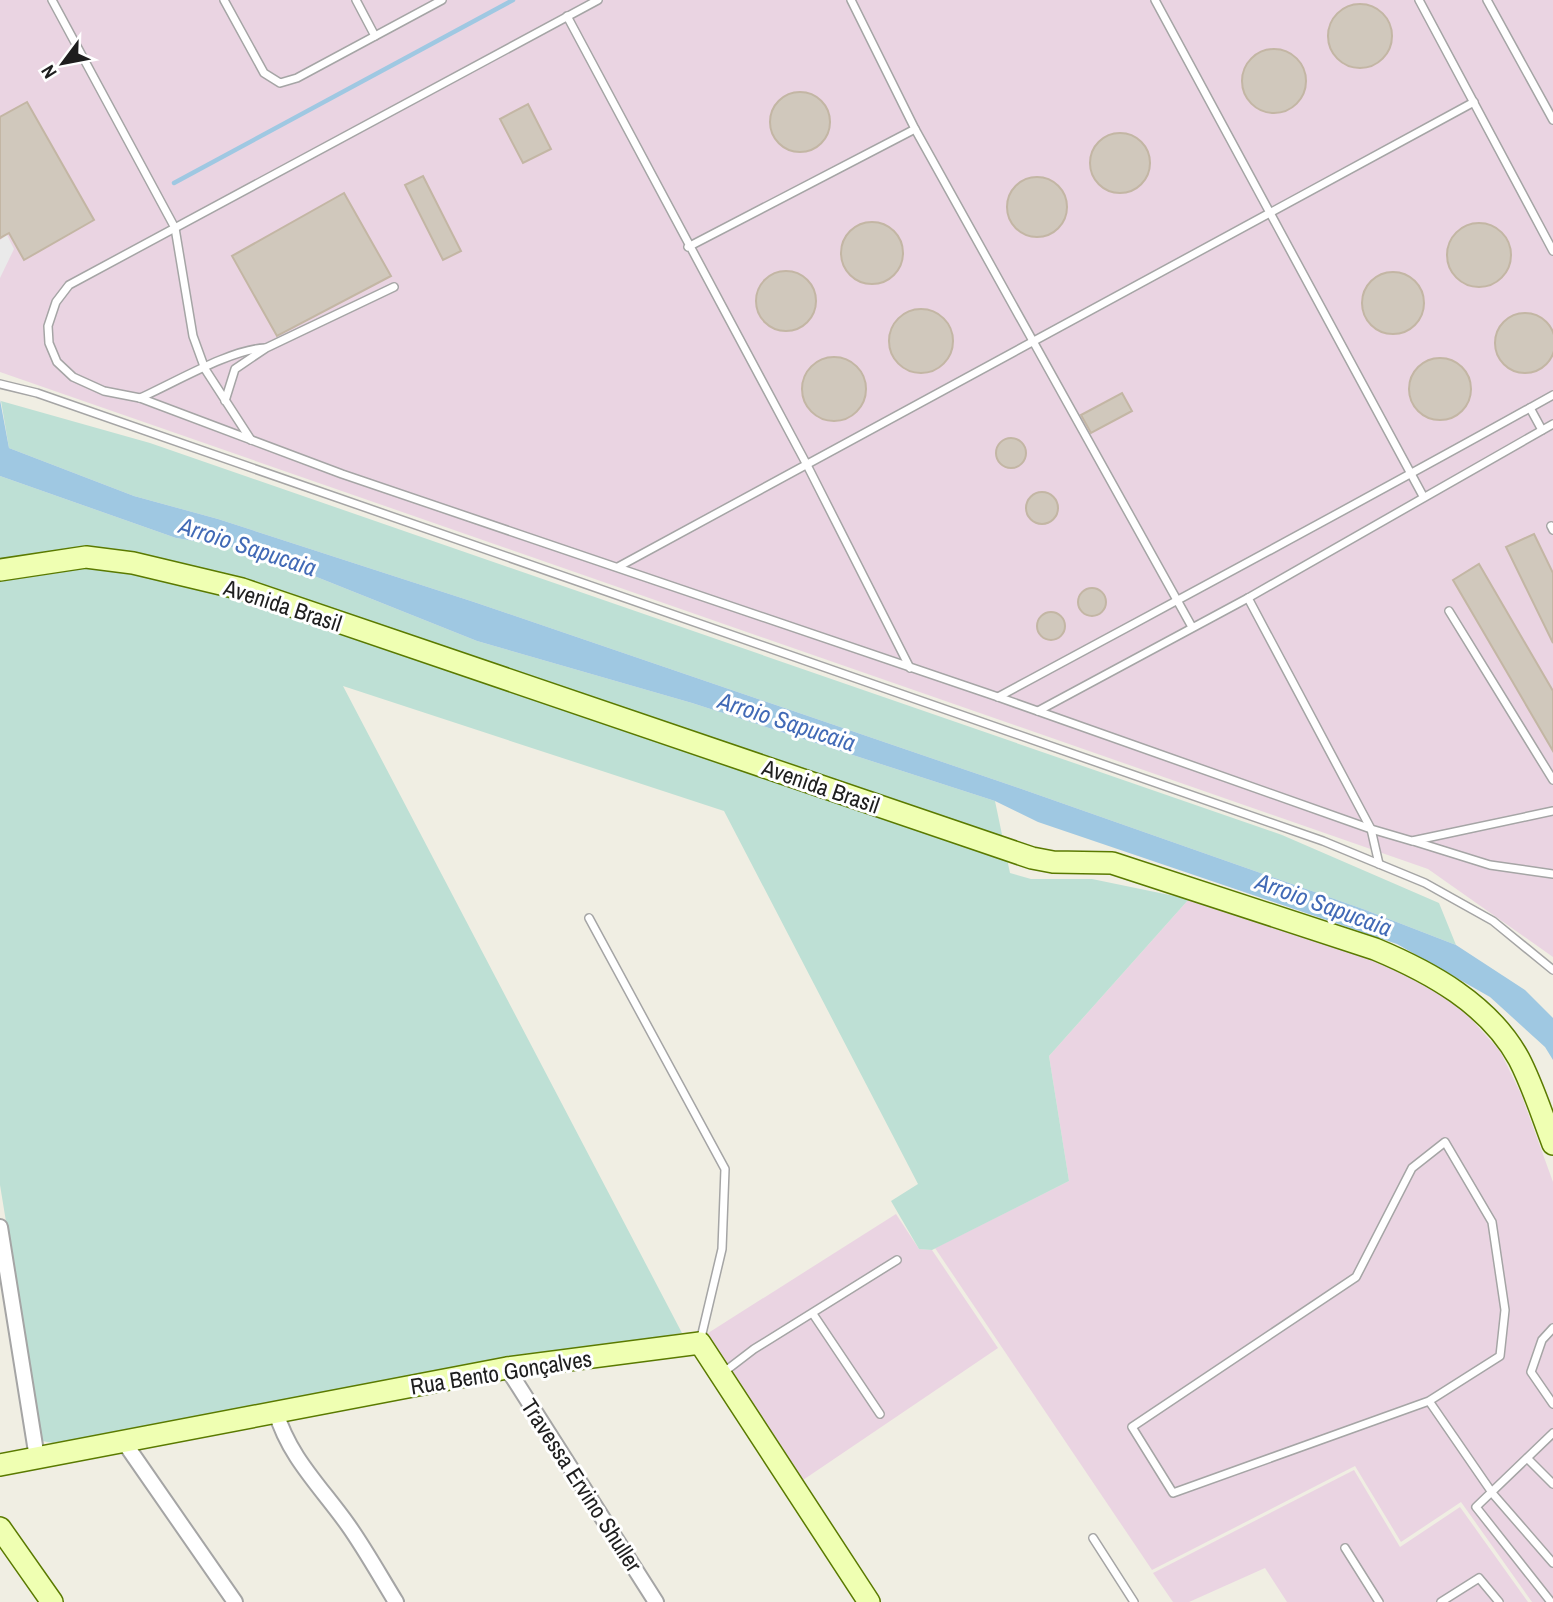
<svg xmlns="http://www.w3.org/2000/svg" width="1553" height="1602" viewBox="0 0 1553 1602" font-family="'Archivo Narrow',sans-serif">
  <rect width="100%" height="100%" fill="#f0eee3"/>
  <!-- industrial -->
  <g fill="#ead4e2">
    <polygon points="0,0 1553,0 1553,957 1428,869 0,372"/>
    <polygon points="1189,899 1350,951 1408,974 1453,999 1500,1051 1521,1094 1553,1182 1553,1602 1532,1602 1461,1502 1401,1542 1355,1466 1152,1570 935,1248 1069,1181 1049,1056"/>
    <polygon points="896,1214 919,1249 932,1250 998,1348 803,1480 705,1335"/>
    <polygon points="1354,1470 1400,1547 1460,1507 1528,1602 1287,1602 1265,1568 1189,1602 1173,1602 1153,1573"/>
  </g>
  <!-- wetland -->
  <g fill="#bee0d5">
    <polygon points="1,401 150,443 1282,835 1439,903 1456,945 1363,909 1010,785 474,602 218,519 134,496 9,448"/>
    <polygon points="0,476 176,538 249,550 477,641 692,703 995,801 1010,873 1031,879 1092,879 1189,899 1049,1056 1069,1181 932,1250 919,1249 891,1201 918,1184 724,811 343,686 682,1333 53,1443 42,1441 0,1185"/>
  </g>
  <!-- parking -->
  <polygon fill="#eaeaea" points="7,235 14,249 0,278 0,240"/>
  <!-- water -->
  <polygon fill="#9fc8e2" points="0,400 9,448 134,496 218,519 474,602 1010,785 1363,909 1456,945 1525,990 1553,1018 1553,1060 1545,1047 1490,997 1397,944 1038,822 995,801 692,703 477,641 249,550 176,538 0,476"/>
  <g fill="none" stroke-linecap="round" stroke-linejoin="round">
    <!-- stream -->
    <polyline stroke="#9fc8e2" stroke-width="4.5" points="174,183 513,0"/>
  </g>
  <!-- building -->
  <g fill="#d0c8bc" stroke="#c3b6a4" stroke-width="2">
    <circle cx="1360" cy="36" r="32"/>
    <circle cx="1274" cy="81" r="32"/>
    <circle cx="800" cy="122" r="30"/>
    <polygon points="27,102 94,220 24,260 9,233 0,238 0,117"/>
    <polygon points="528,104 551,149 523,163 500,119"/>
    <circle cx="1120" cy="163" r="30"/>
    <polygon points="423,176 461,251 443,260 405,185"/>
    <circle cx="1037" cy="207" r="30"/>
    <polygon points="344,193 391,276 277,336 232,256"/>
    <circle cx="872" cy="253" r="31"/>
    <circle cx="1479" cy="255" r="32"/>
    <circle cx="786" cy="301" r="30"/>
    <circle cx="1393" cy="303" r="31"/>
    <circle cx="921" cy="341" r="32"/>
    <circle cx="1525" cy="343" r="30"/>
    <circle cx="834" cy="389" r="32"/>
    <circle cx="1440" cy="389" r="31"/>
    <polygon points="1122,393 1132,411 1091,433 1081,415"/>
    <circle cx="1011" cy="453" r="15"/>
    <circle cx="1042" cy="508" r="16"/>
    <polygon points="1534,534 1553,573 1553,643 1506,547"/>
    <polygon points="1479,564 1553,691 1553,751 1453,580"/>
    <circle cx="1092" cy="602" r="14"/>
    <circle cx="1051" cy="626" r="14"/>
  </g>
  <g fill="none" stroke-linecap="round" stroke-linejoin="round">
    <!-- lane casing -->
    <g stroke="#a5a5a5" stroke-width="10">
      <g id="lane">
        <polyline points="52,0 175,228 193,336 205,369 251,440"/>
        <polyline points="224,0 264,73 280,83 297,78 442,0"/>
        <polyline points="356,0 375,36"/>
        <polyline points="598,0 69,285 56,302 48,326 49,343 57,362 73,377 104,391 140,398 342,474 998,697 1371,829 1412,841 1553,811"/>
        <polyline points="851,0 915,129 1192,627"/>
        <polyline points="1155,0 1423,496"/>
        <polyline points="1419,0 1553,251"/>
        <polyline points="1487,0 1553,120"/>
        <polyline points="567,16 807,465 910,668"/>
        <polyline points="688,247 915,129"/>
        <polyline points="0,384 37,393 1323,841 1425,883 1493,921 1553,970"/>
        <path d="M140,398C174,383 231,349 265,348"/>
        <polyline points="225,401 235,369 266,348 394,287"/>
        <polyline points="1530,408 1542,430"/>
        <polyline points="1551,526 1553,530"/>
        <polyline points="618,567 1474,102"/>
        <polyline points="1248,598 1371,829 1379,864"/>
        <polyline points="1449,611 1553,780"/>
        <path d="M998,697C1183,597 1369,498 1553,395"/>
        <polyline points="1038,711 1248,598 1553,424"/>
        <polyline points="1413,841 1490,865 1553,874"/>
        <polyline points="589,918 725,1169 722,1249 700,1342"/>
        <polyline points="813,1314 880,1414"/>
        <polyline points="1553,1328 1542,1340 1531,1372 1553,1404"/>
        <polyline points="724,1372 754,1349 897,1260"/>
        <polyline points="1429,1401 1500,1356 1505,1310 1492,1222 1445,1142 1412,1168 1356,1277 1132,1427 1173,1493 1429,1401 1493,1494 1553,1563"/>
        <polyline points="1528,1459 1553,1484"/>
        <polyline points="1093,1538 1134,1602"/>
        <polyline points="1345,1548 1379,1602"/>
        <polyline points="1441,1602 1479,1578 1499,1602"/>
        <polyline points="1551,1602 1476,1507 1553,1433"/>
      </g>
    </g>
    <!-- street casing -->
    <g stroke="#a5a5a5" stroke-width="18">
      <g id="street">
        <polyline points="0,1227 37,1458"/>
        <polyline points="507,1368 656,1602"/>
        <path d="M276,1412C289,1457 321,1487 348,1525C365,1549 380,1576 396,1602"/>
        <polyline points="124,1442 235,1602"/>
      </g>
    </g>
    <!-- secondary casing -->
    <g stroke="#5a7a00" stroke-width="24">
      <g id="secondary">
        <path d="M0,570L86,557L133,563L242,589L1032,858L1053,862L1112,863L1375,949C1430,972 1489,1004 1519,1059C1533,1086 1542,1115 1553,1144"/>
        <polyline points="0,1465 507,1368 700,1343 869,1602"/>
        <polyline points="0,1528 52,1602"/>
      </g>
    </g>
    <!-- lane -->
    <use href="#lane" stroke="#fff" stroke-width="7"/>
    <!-- street -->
    <use href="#street" stroke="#fff" stroke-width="14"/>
    <!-- secondary -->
    <use href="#secondary" stroke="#efffb2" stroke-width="21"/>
  </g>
  <g text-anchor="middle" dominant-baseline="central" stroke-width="6" stroke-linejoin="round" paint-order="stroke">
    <!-- street labels -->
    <g font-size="23" fill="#1e1e1e" stroke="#fff">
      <text transform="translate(283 605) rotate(18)">Avenida Brasil</text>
      <text transform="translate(821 786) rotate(19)">Avenida Brasil</text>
      <text transform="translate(501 1372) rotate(-9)">Rua Bento Gonçalves</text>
      <text transform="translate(582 1485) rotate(57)">Travessa Ervino Shuller</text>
    </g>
    <!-- water labels -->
    <g font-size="24" font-style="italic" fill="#426ab6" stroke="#fff">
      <text transform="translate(248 546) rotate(18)">Arroio Sapucaia</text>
      <text transform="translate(787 721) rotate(18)">Arroio Sapucaia</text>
      <text transform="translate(1324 904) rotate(20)">Arroio Sapucaia</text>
    </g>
  </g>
  <!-- north arrow -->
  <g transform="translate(63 63) rotate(238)" stroke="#ffffff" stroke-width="5" paint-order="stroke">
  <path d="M0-5L12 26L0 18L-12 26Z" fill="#1e1e1e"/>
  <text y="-10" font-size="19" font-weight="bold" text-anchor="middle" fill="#1e1e1e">N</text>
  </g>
</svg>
